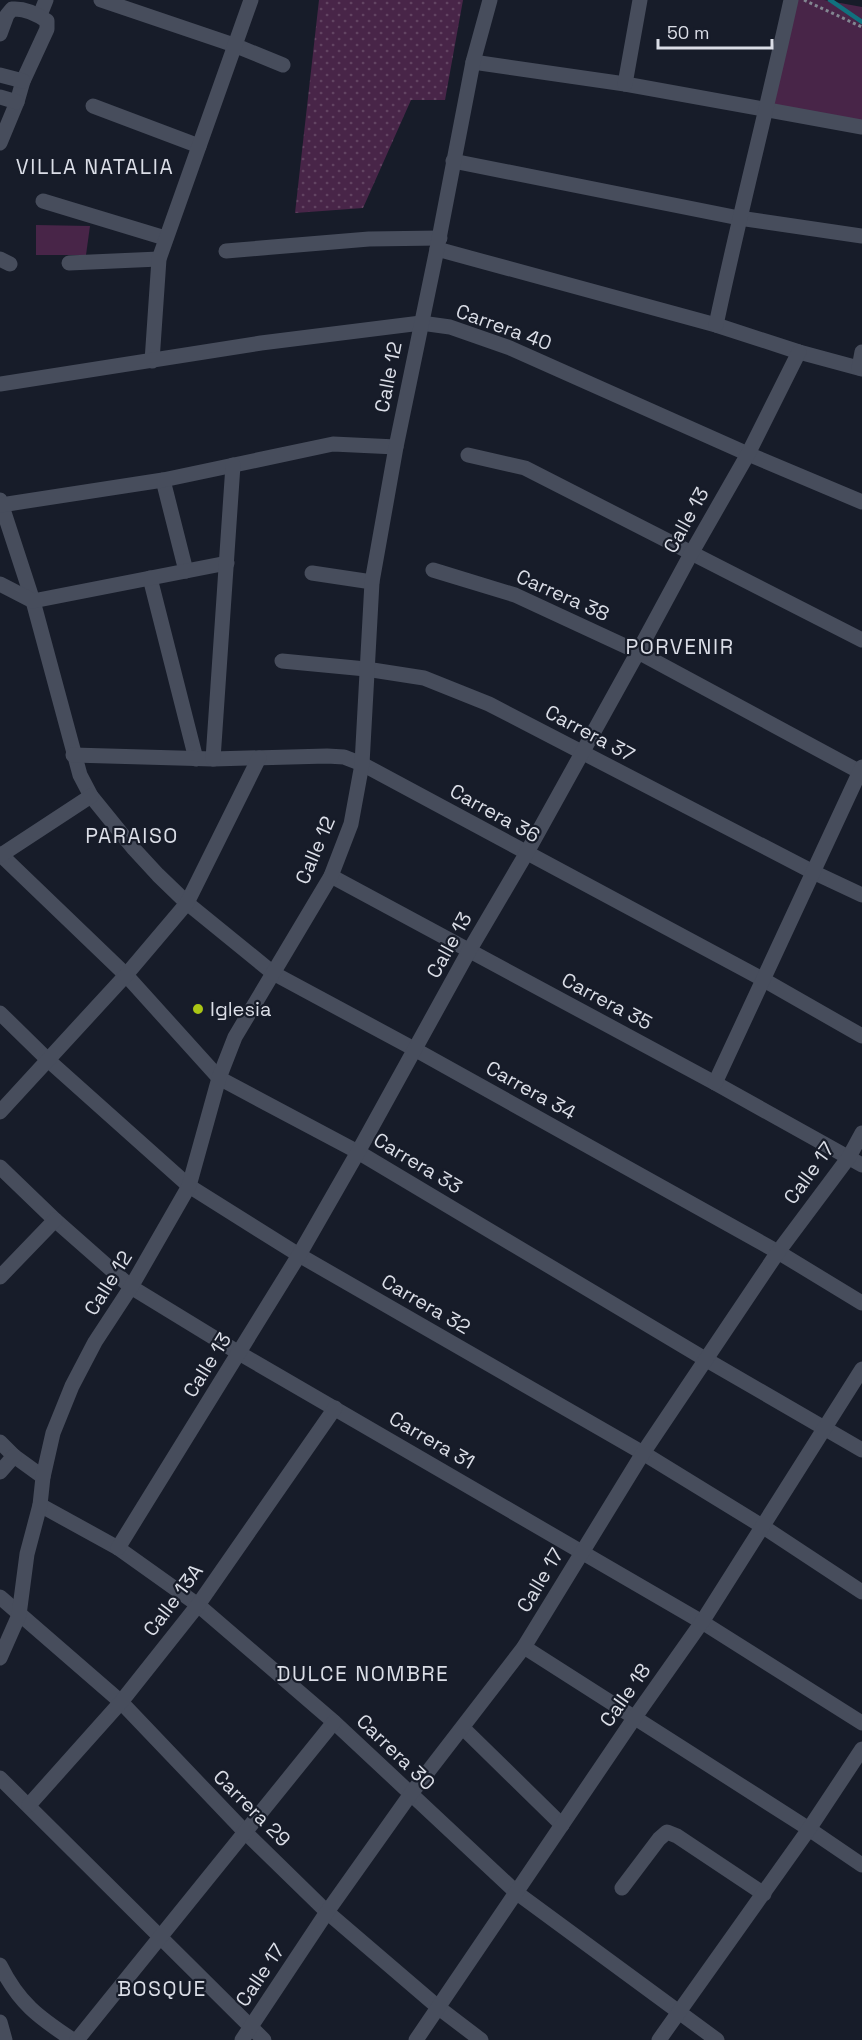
<svg xmlns="http://www.w3.org/2000/svg" width="862" height="2040" viewBox="0 0 862 2040" font-family="'Space Grotesk',sans-serif">
  <defs>
    <pattern id="grass-dots" width="8" height="8" patternUnits="userSpaceOnUse" patternTransform="scale(1.5)"><rect width="8" height="8" fill="#482548"/><path d="M2 2h.1M6 6h.1" fill="none" stroke="#624462" stroke-width="1.8" stroke-linecap="round"/></pattern>
  </defs>
  <rect width="100%" height="100%" fill="#171c29"/>
  <!-- grass -->
  <polygon fill="url(#grass-dots)" points="319,0 463,0 445,100 411,100 363,208 295,213"/>
  <!-- park -->
  <g fill="#482548">
    <polygon points="791,0 824,0 862,7 862,127 767,109"/>
    <polygon points="36,225 90,226 86,255 36,255"/>
  </g>
  <g fill="none" stroke-linecap="round" stroke-linejoin="round">
    <!-- stream -->
    <polyline stroke="#11717e" stroke-width="4.5" points="830,0 862,22"/>
    <!-- path -->
    <polyline stroke="#828691" stroke-width="3" stroke-dasharray="3 3" stroke-linecap="butt" points="804,0 862,27"/>
    <!-- minor -->
    <g stroke="#474d5c" stroke-width="15">
      <polyline points="101,0 234,45 283,65"/>
      <polyline points="40,15 46,0"/>
      <path d="M0,34L7,15L12,9C24,8 37,14 47,21V29L23,81L17,102L0,143"/>
      <polyline points="473,62 625,84 862,127"/>
      <polyline points="0,75 23,81"/>
      <polyline points="625,84 640,0"/>
      <polyline points="0,97 17,102"/>
      <polyline points="93,106 199,146"/>
      <polyline points="453,161 739,218 862,236"/>
      <polyline points="43,201 165,238"/>
      <polyline points="437,249 716,325 799,352 862,369"/>
      <polyline points="226,251 369,239 440,238"/>
      <polyline points="0,259 10,264"/>
      <polyline points="69,263 159,259"/>
      <path d="M716,325C739,216 767,109 791,0"/>
      <polyline points="152,361 159,259 251,0"/>
      <polyline points="859,368 862,352"/>
      <polyline points="0,384 261,343 421,323 450,327 510,348 748,454 862,502"/>
      <polyline points="468,455 525,468 862,640"/>
      <polyline points="163,480 186,571"/>
      <polyline points="0,500 33,601 80,775 91,796 134,849 158,875 187,903 273,973 416,1050 778,1252 862,1303"/>
      <polyline points="1,505 163,480 333,444 396,447"/>
      <polyline points="433,570 515,595 638,652 862,773"/>
      <polyline points="312,573 372,582"/>
      <polyline points="150,578 196,759"/>
      <polyline points="0,584 33,601 227,563"/>
      <polyline points="282,661 366,669 424,678 489,704 813,872 862,895"/>
      <polyline points="73,755 213,759 327,756 344,757 362,764 764,980 862,1036"/>
      <polyline points="213,759 233,465"/>
      <polyline points="0,854 126,975 219,1078 358,1152 705,1359 862,1450"/>
      <polyline points="1,855 91,796"/>
      <polyline points="331,876 715,1083 862,1165"/>
      <polyline points="0,1013 48,1060 189,1186 299,1255 643,1453 762,1526 862,1592"/>
      <polyline points="715,1083 862,767"/>
      <polyline points="0,1112 126,975 187,903 259,758"/>
      <polyline points="0,1167 55,1220 131,1287 239,1353 702,1622 862,1723"/>
      <polyline points="0,1277 55,1220"/>
      <polyline points="0,1442 14,1456 43,1477"/>
      <polyline points="0,1472 14,1456"/>
      <polyline points="40,1505 118,1548 198,1605 334,1722 517,1893 717,2040"/>
      <polyline points="118,1548 299,1255 358,1152 469,951 526,854 638,652 692,552 748,454 799,352"/>
      <polyline points="0,1597 121,1702 246,1833 327,1912 439,2008 481,2040"/>
      <polyline points="524,1647 809,1829 862,1865"/>
      <polyline points="0,1658 19,1615 27,1554 40,1505 43,1477 53,1433 72,1386 95,1342 131,1287 189,1186 219,1078 235,1037 331,876 351,824 362,764 372,582 396,447 437,249 473,62 490,0"/>
      <polyline points="463,1728 562,1825"/>
      <polyline points="0,1778 264,2040"/>
      <polyline points="29,1805 121,1702 198,1605 335,1408"/>
      <polyline points="622,1888 659,1839 667,1832 677,1836 764,1894"/>
      <path d="M0,1965C19,2003 38,2017 73,2040"/>
      <polyline points="0,2022 5,2040"/>
      <polyline points="77,2040 334,1722"/>
      <polyline points="242,2040 327,1912 410,1795 524,1647 643,1453 778,1252 849,1157 862,1133"/>
      <polyline points="416,2040 635,1717 702,1622 862,1369"/>
      <polyline points="659,2040 809,1829 862,1749"/>
    </g>
  </g>
  <!-- markers -->
  <circle fill="#abc615" stroke="#171c29" stroke-width="2" cx="198" cy="1009" r="6"/>
  <g text-anchor="middle" dominant-baseline="central" stroke-width="4.5" stroke-linejoin="round" paint-order="stroke">
    <!-- street labels -->
    <g font-size="20" fill="#dbdee7" stroke="#171c29">
      <text transform="translate(504 327) rotate(20)">Carrera 40</text>
      <text transform="translate(388 377) rotate(-79)">Calle 12</text>
      <text transform="translate(686 520) rotate(-61)">Calle 13</text>
      <text transform="translate(563 595) rotate(24)">Carrera 38</text>
      <text transform="translate(590 733) rotate(28)">Carrera 37</text>
      <text transform="translate(495 813) rotate(29)">Carrera 36</text>
      <text transform="translate(315 850) rotate(-67)">Calle 12</text>
      <text transform="translate(449 945) rotate(-61)">Calle 13</text>
      <text transform="translate(607 1001) rotate(28)">Carrera 35</text>
      <text transform="translate(531 1090) rotate(29)">Carrera 34</text>
      <text transform="translate(418 1163) rotate(31)">Carrera 33</text>
      <text transform="translate(809 1173) rotate(-54)">Calle 17</text>
      <text transform="translate(108 1283) rotate(-58)">Calle 12</text>
      <text transform="translate(426 1304) rotate(30)">Carrera 32</text>
      <text transform="translate(207 1365) rotate(-58)">Calle 13</text>
      <text transform="translate(432 1440) rotate(30)">Carrera 31</text>
      <text transform="translate(540 1580) rotate(-59)">Calle 17</text>
      <text transform="translate(173 1600) rotate(-53)">Calle 13A</text>
      <text transform="translate(625 1695) rotate(-55)">Calle 18</text>
      <text transform="translate(396 1752) rotate(44)">Carrera 30</text>
      <text transform="translate(252 1808) rotate(45)">Carrera 29</text>
      <text transform="translate(260 1975) rotate(-56)">Calle 17</text>
    </g>
    <!-- poi labels -->
    <g font-size="20" fill="#dbdee7" stroke="#171c29" text-anchor="start">
      <text x="210" y="1009">Iglesia</text>
    </g>
    <!-- neighbourhood labels -->
    <g font-size="21" letter-spacing="1.5" fill="#dbdee7" stroke="#171c29">
      <text x="95" y="166">VILLA NATALIA</text>
      <text x="680" y="646">PORVENIR</text>
      <text x="132" y="835">PARAISO</text>
      <text x="363" y="1673">DULCE NOMBRE</text>
      <text x="162" y="1988">BOSQUE</text>
    </g>
  </g>
  <!-- scale -->
  <path d="M658 39v9h114v-9" fill="none" stroke="#dbdee7" stroke-width="3"/>
  <text x="667" y="39" font-size="18" fill="#dbdee7" stroke="#171c29" stroke-width="4.5" paint-order="stroke">50 m</text>
</svg>
